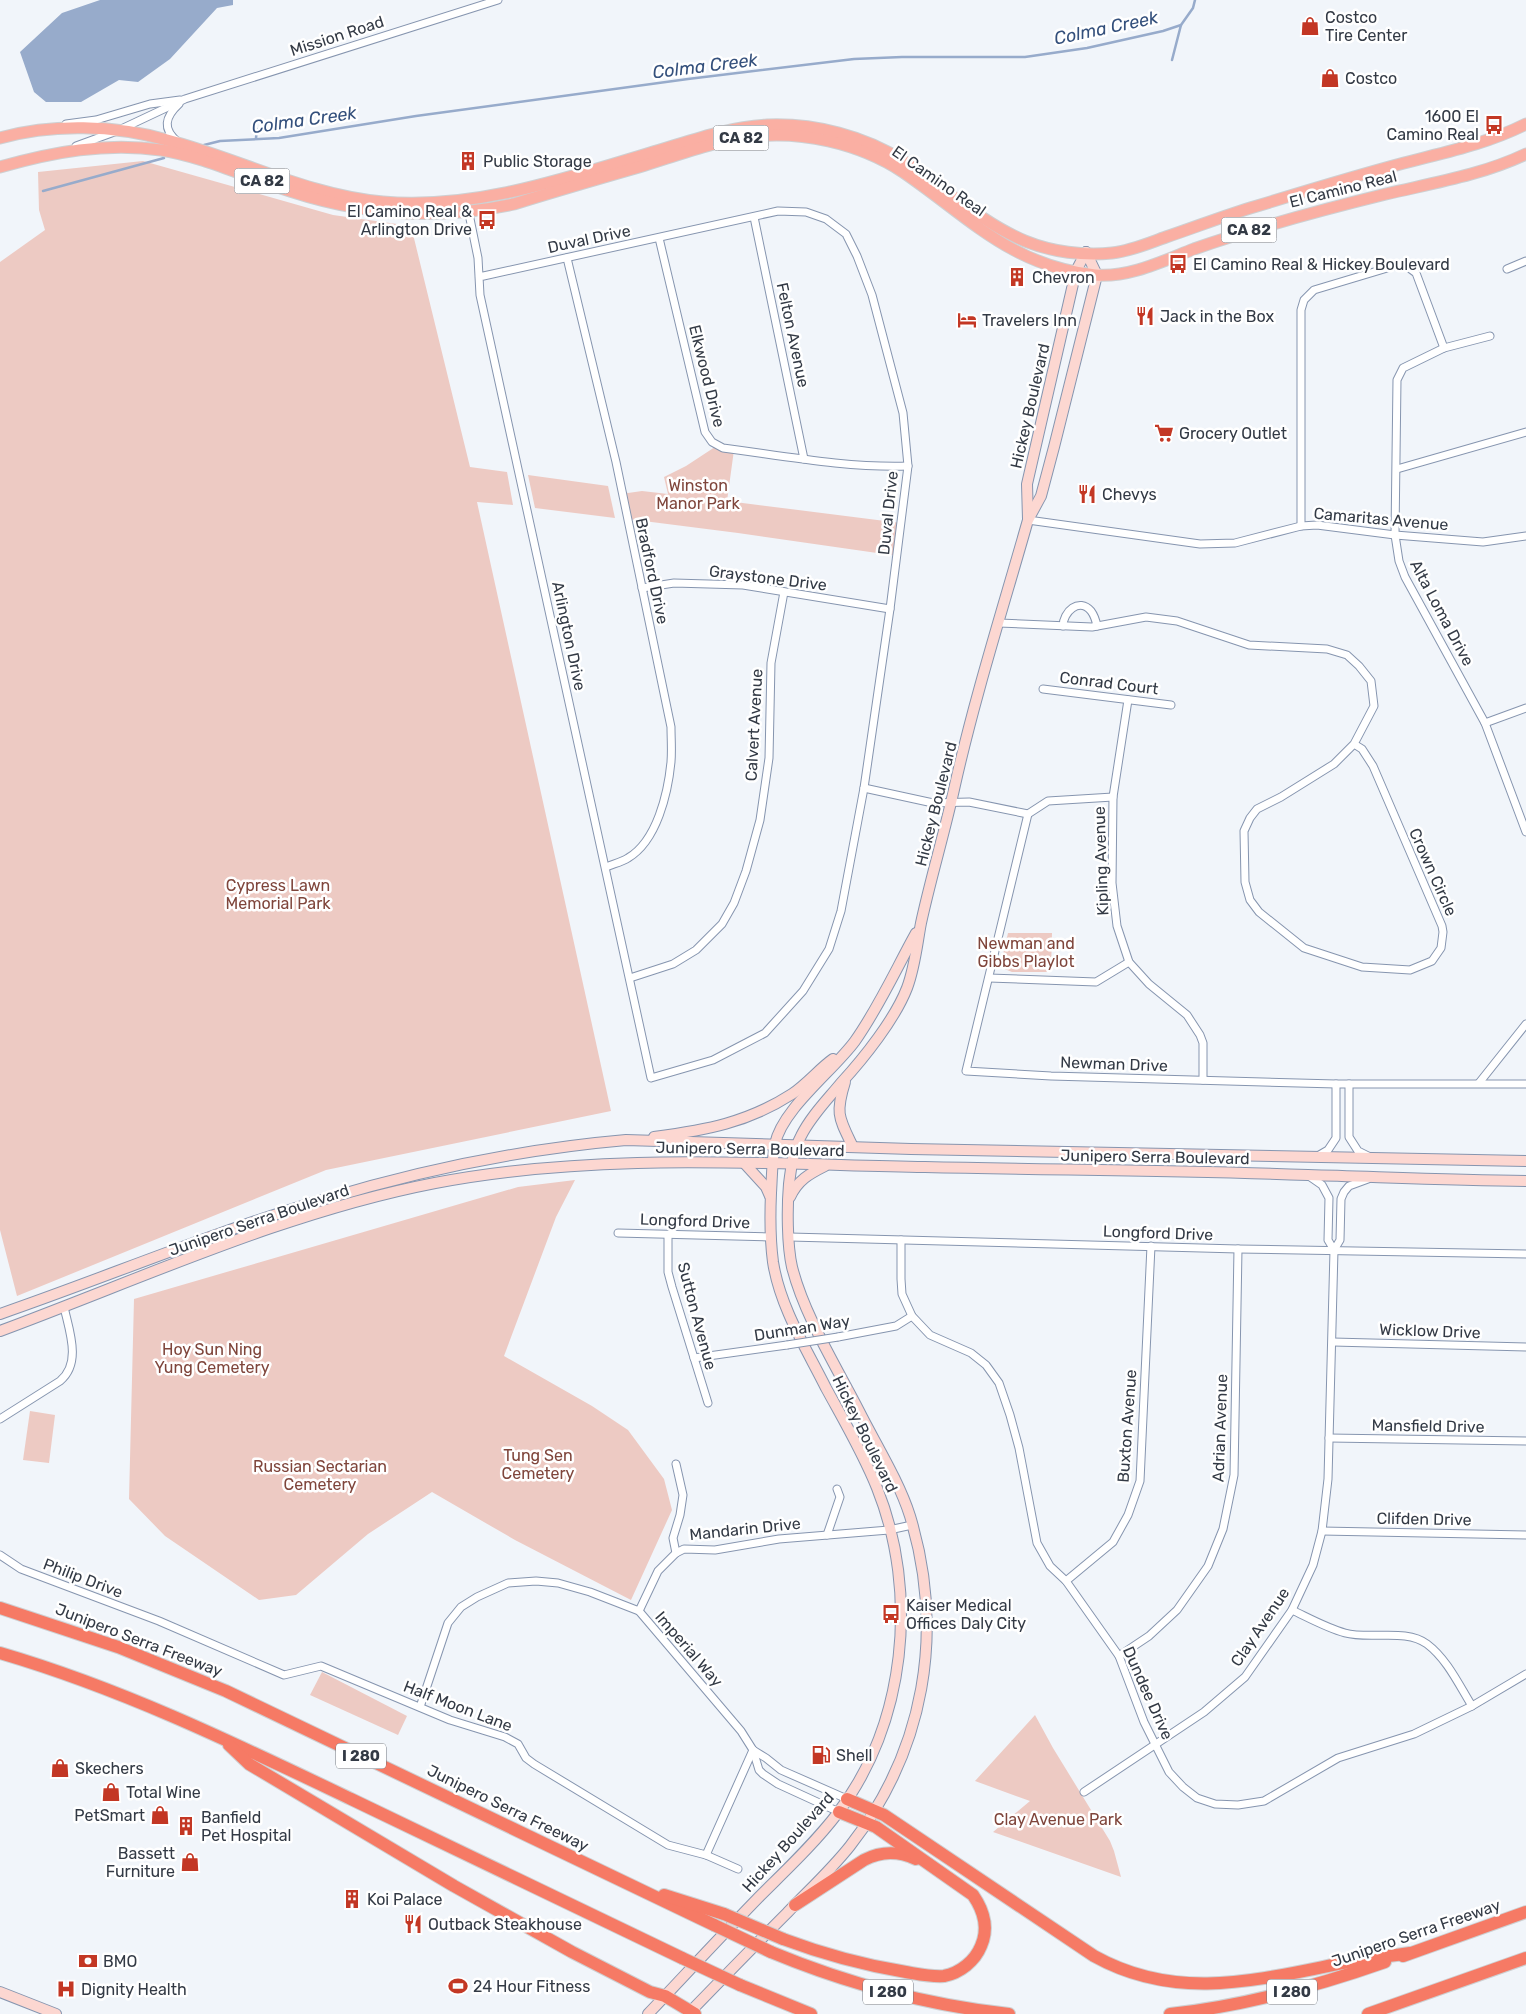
<svg xmlns="http://www.w3.org/2000/svg" width="1526" height="2014" viewBox="0 0 1526 2014" font-family="Rubik,sans-serif">
  <rect width="100%" height="100%" fill="#f1f5fa"/>
  <!-- green -->
  <g fill="#edcac3">
    <polygon points="143,161 333,215 411,226 470,467 507,472 513,505 477,502 611,1111 326,1170 17,1296 0,1230 0,262 45,230 39,210 38,172"/>
    <polygon points="718,445 734,450 727,501 901,523 898,556 738,533 628,519 622,491 628,493 642,491 668,494 664,477 686,466"/>
    <polygon points="528,475 608,486 615,518 535,508"/>
    <polygon points="1008,933 1052,933 1051,972 1012,972 1002,968 1001,963"/>
    <polygon points="575,1180 556,1217 504,1356 592,1406 628,1430 664,1479 672,1510 631,1600 515,1540 432,1492 368,1534 296,1595 259,1600 165,1536 129,1499 134,1299 518,1187"/>
    <polygon points="30,1411 55,1415 49,1463 23,1460"/>
    <polygon points="322,1672 407,1716 398,1735 310,1695"/>
    <polygon points="1035,1715 1053,1748 1110,1841 1114,1851 1121,1877 993,1832 1030,1801 975,1781"/>
  </g>
  <!-- water -->
  <polygon fill="#97abcb" points="100,0 233,0 233,5 217,8 170,59 138,82 119,80 81,102 46,102 34,92 20,52 62,13"/>
  <g fill="none" stroke-linecap="round" stroke-linejoin="round">
    <!-- stream -->
    <g stroke="#97abcb" stroke-width="2.5">
      <polyline points="1172,60 1181,25"/>
      <polyline points="256,138 257,129"/>
      <polyline points="204,145 220,141 279,138 416,116 688,79 854,59 902,57 1025,57 1087,48 1163,31 1181,25 1193,8 1195,0"/>
      <polyline points="43,191 164,158"/>
    </g>
    <!-- minor casing -->
    <g stroke="#8695af" stroke-width="9">
      <g id="minor">
        <polyline points="66,124 96,120 150,104 180,100"/>
        <path d="M178,142C162,129 165,117 179,104"/>
        <polyline points="76,146 117,131 185,99 498,0"/>
        <polyline points="468,209 478,258 480,295 651,1078 713,1060 765,1033 803,991 829,949 841,911 864,788 890,609 908,466 903,413 872,295 857,256 846,234 826,219 806,212 778,211 479,277"/>
        <polyline points="754,217 804,459"/>
        <path d="M659,238L705,432L712,442L723,448C784,456 846,468 908,466"/>
        <path d="M567,258L616,462L671,727C671,738 672,750 671,762C668,793 657,841 628,858C622,862 613,864 606,867"/>
        <polyline points="1507,269 1526,261"/>
        <polyline points="1490,336 1444,348 1403,368 1397,380 1395,535 1399,561 1405,577 1485,723 1526,832"/>
        <polyline points="1397,469 1526,432"/>
        <polyline points="1028,520 1200,544 1235,543 1301,526 1317,525 1395,535 1483,542 1526,536"/>
        <polyline points="1301,526 1301,310 1304,300 1314,290 1394,266 1405,265 1416,273 1444,348"/>
        <polyline points="642,588 674,583 743,585 890,609"/>
        <polyline points="999,623 1092,627 1146,617 1177,621 1249,645 1327,649 1347,655 1359,666 1371,681 1374,706 1354,744 1334,764 1281,797 1257,809 1250,818 1244,831 1245,882 1250,900 1259,912 1304,948 1362,967 1410,970 1432,961 1441,948 1443,932 1442,926 1373,766 1362,749 1354,744"/>
        <path d="M1063,626C1063,612 1079,597 1091,611C1094,615 1096,621 1097,626"/>
        <polyline points="1043,689 1171,705"/>
        <polyline points="1128,700 1113,797 1112,883 1117,926 1129,962 1149,984 1187,1015 1200,1035 1203,1043 1203,1080"/>
        <polyline points="1485,723 1526,708"/>
        <polyline points="864,788 933,803 969,802 1028,814 1048,801 1113,797"/>
        <polyline points="1028,814 966,1071 1051,1076 1336,1084 1526,1084"/>
        <polyline points="630,978 673,964 696,950 722,924 734,903 746,871 760,820 769,758 771,663 784,592"/>
        <polyline points="989,978 1096,982 1129,962"/>
        <polyline points="1479,1083 1526,1024"/>
        <polyline points="1349,1084 1349,1137 1358,1151 1370,1157"/>
        <polyline points="1316,1157 1328,1150 1336,1138 1336,1084"/>
        <polyline points="1309,1176 1322,1185 1329,1198 1328,1240 1334,1250"/>
        <polyline points="618,1233 771,1237"/>
        <polyline points="668,1235 668,1272 672,1287 708,1403"/>
        <polyline points="790,1237 1238,1249 1526,1254"/>
        <polyline points="901,1240 901,1279 902,1294 912,1316 930,1335 971,1353 986,1365 999,1383 1010,1415 1019,1448 1037,1543 1050,1566 1066,1581 1119,1656 1144,1722 1169,1772 1183,1787 1197,1798 1215,1804 1238,1805 1264,1801 1338,1758 1414,1734 1472,1706 1526,1674"/>
        <polyline points="838,1337 896,1326 912,1316"/>
        <polyline points="1333,1342 1526,1347"/>
        <polyline points="694,1358 787,1345"/>
        <path d="M0,1419L60,1381C82,1363 69,1330 64,1307"/>
        <polyline points="1329,1438 1526,1441"/>
        <polyline points="676,1464 683,1495 680,1515 673,1538 676,1553"/>
        <polyline points="1322,1531 1526,1535"/>
        <polyline points="827,1535 840,1497 837,1489"/>
        <polyline points="0,1555 21,1569 159,1621 284,1675 321,1666 450,1720 505,1737 518,1744 526,1758 534,1764 668,1845 706,1855 753,1750"/>
        <polyline points="1066,1581 1113,1542 1128,1515 1140,1481 1151,1246"/>
        <path d="M1292,1610C1309,1618 1327,1628 1345,1633C1370,1640 1406,1628 1427,1644C1447,1659 1459,1685 1472,1706"/>
        <polyline points="639,1611 658,1571 676,1553 684,1549 715,1550 779,1539 889,1530 912,1525"/>
        <polyline points="1119,1656 1149,1636 1177,1610 1208,1566 1223,1529 1234,1475 1238,1249"/>
        <polyline points="420,1707 448,1623 461,1607 477,1597 508,1583 536,1581 558,1583 590,1592 639,1611 741,1731 753,1750 759,1770 763,1774 778,1784 839,1812"/>
        <polyline points="753,1750 766,1758 781,1770 847,1799"/>
        <polyline points="1084,1792 1204,1712 1245,1677 1292,1610 1313,1565 1322,1531 1328,1479 1334,1250 1340,1240 1341,1199 1344,1192 1349,1186 1368,1179"/>
        <polyline points="706,1855 738,1869"/>
      </g>
    </g>
    <!-- secondary casing -->
    <g stroke="#8695af" stroke-width="12">
      <g id="secondary">
        <polyline points="1028,519 1027,484 1076,271 1086,252"/>
        <path d="M845,1082C835,1114 839,1118 853,1147"/>
        <path d="M654,1137C706,1130 747,1123 792,1094C807,1084 819,1069 833,1059"/>
        <polyline points="745,1164 766,1187 770,1196"/>
        <path d="M790,1197C798,1180 809,1174 825,1166"/>
        <path d="M0,1314C107,1277 213,1232 322,1200C421,1170 523,1149 626,1140L911,1149L1526,1161"/>
        <path d="M0,1331C143,1278 285,1212 435,1183C597,1152 762,1164 925,1167C1053,1170 1180,1170 1308,1175C1380,1177 1453,1180 1526,1181"/>
        <polyline points="0,1992 56,2014"/>
        <path d="M648,2014C685,1975 722,1935 760,1896C786,1870 814,1844 837,1814C906,1724 919,1593 877,1488C863,1453 844,1421 826,1388C806,1348 780,1307 773,1262C770,1239 770,1216 771,1193C772,1177 772,1159 775,1144C782,1109 834,1070 855,1041C879,1007 896,969 916,933"/>
        <path d="M688,2014C721,1980 754,1946 787,1913C808,1891 831,1870 850,1846C925,1750 945,1632 910,1516C899,1481 875,1443 859,1411C836,1366 804,1315 792,1267C787,1245 787,1207 789,1184C791,1168 793,1151 801,1136C811,1116 827,1100 841,1083C864,1058 895,1019 907,988C915,967 917,944 921,923C931,877 945,831 955,785C975,696 1003,608 1028,520L1041,496L1054,447L1097,275L1086,252"/>
      </g>
    </g>
    <!-- primary casing -->
    <g stroke="#ced0d2" stroke-width="13">
      <g id="primary">
        <path d="M0,138C53,123 114,125 167,140C240,159 306,195 383,202C473,210 564,179 650,153C688,142 726,127 767,125C814,123 865,136 905,162C945,188 980,222 1025,241C1052,252 1084,256 1112,253C1131,251 1149,243 1166,237C1196,227 1226,215 1257,206C1306,191 1355,176 1404,163C1446,152 1486,144 1526,124"/>
        <path d="M0,167C53,152 106,142 161,150C206,157 247,178 290,191C363,215 440,220 514,204C556,191 597,179 639,167C675,156 711,142 748,137C800,130 859,143 903,172C969,217 1011,266 1095,275C1129,278 1163,261 1194,249C1257,227 1321,210 1386,194C1433,183 1482,175 1526,154"/>
      </g>
    </g>
    <!-- motorway casing -->
    <g stroke="#ced0d2" stroke-width="14">
      <g id="motorway">
        <polyline points="0,1608 118,1647 226,1691 714,1925"/>
        <path d="M0,1653C123,1689 236,1744 351,1799C461,1852 572,1905 682,1958"/>
        <polyline points="229,1745 249,1764 454,1886 572,1952 650,1992 665,1996 695,2014"/>
        <path d="M847,1799L884,1815L1094,1956C1180,2004 1264,1978 1353,1961C1372,1958 1391,1956 1410,1953"/>
        <polyline points="664,1895 724,1914"/>
        <path d="M795,1905L864,1860C882,1851 898,1851 916,1859"/>
        <path d="M783,1939C823,1954 863,1965 906,1972C918,1974 931,1977 944,1976C960,1973 975,1961 981,1946C989,1928 984,1911 973,1895L876,1827L839,1812"/>
        <path d="M771,1952C848,1984 927,2005 1009,2014"/>
        <polyline points="1403,1956 1526,1912"/>
        <polyline points="740,1985 811,2014"/>
        <path d="M1170,2014C1244,2006 1314,1987 1385,1962"/>
        <polyline points="1368,2014 1526,1958"/>
      </g>
    </g>
    <!-- minor -->
    <use href="#minor" stroke="#fff" stroke-width="7"/>
    <!-- secondary -->
    <use href="#secondary" stroke="#fcd7d1" stroke-width="10"/>
    <!-- primary -->
    <use href="#primary" stroke="#faafa3" stroke-width="11"/>
    <!-- motorway -->
    <use href="#motorway" stroke="#f67a65" stroke-width="12"/>
    <!-- minor-bridge casing -->
    <g stroke="#8695af" stroke-width="9" stroke-linecap="butt">
      <polyline id="minor-bridge" points="787,1345 838,1337"/>
    </g>
    <!-- motorway-bridge casing -->
    <g stroke="#ced0d2" stroke-width="14" stroke-linecap="butt">
      <g id="motorway-bridge">
        <polyline points="724,1914 783,1939"/>
        <polyline points="714,1925 771,1952"/>
        <polyline points="682,1958 740,1985"/>
      </g>
    </g>
    <!-- minor-bridge -->
    <use href="#minor-bridge" stroke="#fff" stroke-width="7"/>
    <!-- motorway-bridge -->
    <use href="#motorway-bridge" stroke="#f67a65" stroke-width="12"/>
  </g>
  <!-- icons -->
  <defs>
    <g id="shop-bare" transform="scale(1.5)"><path d="M-5-2.5h2.3a2.7 3.5 0 0 1 5.4 0H5L5.5 6h-11ZM-1.5-2.5h3a1.5 2.3 0 0 0-3 0Z" fill="#c33724" stroke="#fff" stroke-width="2.5" paint-order="stroke"/></g>
    <g id="bus-bare" transform="scale(1.5)"><path d="M-5-6H5V4H4V6H2V4H-2V6H-4V4H-5ZM-3.5-4V0h7V-4ZM-3.5 1.2v1.5H-2V1.2ZM2 1.2v1.5H3.5V1.2Z" fill="#c33724" stroke="#fff" stroke-width="2.5" paint-order="stroke"/></g>
    <g id="building-bare" transform="scale(1.5)"><path d="M-4-6H4V6H1V3H-1V6H-4ZM-2.5-4.3h1.7v1.8h-1.7ZM.8-4.3h1.7v1.8H.8ZM-2.5-1h1.7V.8h-1.7ZM.8-1h1.7V.8H.8Z" fill="#c33724" stroke="#fff" stroke-width="2.5" paint-order="stroke"/></g>
    <g id="restaurant-bare" transform="scale(1.5)"><path d="M-5-6h1v4h1v-4h1v4h1v-4h1v5L-1.5 .5V6h-2V.5L-5-1ZM5-6V6H3V1.5H1.5Q1.5-4 5-6Z" fill="#c33724" stroke="#fff" stroke-width="2.5" paint-order="stroke"/></g>
    <g id="hotel-bare" transform="scale(1.5)"><path d="M-6-4.5h1.5V1H6V5H4.5V3h-9V5H-6ZM-4 0a1.8 1.8 0 1 1 3.6 0ZM.5 0V-2.5h3Q6-2.5 6 0Z" fill="#c33724" stroke="#fff" stroke-width="2.5" paint-order="stroke"/></g>
    <g id="supermarket-bare" transform="scale(1.5)"><path d="M-6-5.5h2.5l.6 2H6L4.5 2H-2.5L-4.4-4H-6ZM-1.5 3.2a1.3 1.3 0 1 0 .1 0ZM3 3.2a1.3 1.3 0 1 0 .1 0Z" fill="#c33724" stroke="#fff" stroke-width="2.5" paint-order="stroke"/></g>
    <g id="fuel-bare" transform="scale(1.5)"><path d="M-5.5-6h7V0h2V4h1.3V-2.5L3-4.5l.8-.8L6-3V5H2.5V1h-1V6h-7ZM-4.2-4.7v3.2H.2V-4.7Z" fill="#c33724" stroke="#fff" stroke-width="2.5" paint-order="stroke"/></g>
    <g id="bank-bare" transform="scale(1.5)"><path d="M-6-4H6V4H-6ZM0-2.3a2.3 2.3 0 1 0 0 4.6a2.3 2.3 0 1 0 0-4.6Z" fill="#c33724" stroke="#fff" stroke-width="2.5" paint-order="stroke"/></g>
    <g id="stadium-bare" transform="scale(1.5)"><path d="M0-5a6.5 5 0 1 0 0 10a6.5 5 0 1 0 0-10ZM-3.5-1.8h7v3.6h-7Z" fill="#c33724" stroke="#fff" stroke-width="2.5" paint-order="stroke"/></g>
    <g id="hospital-bare" transform="scale(1.5)"><path d="M-5-5h3v3.5h4V-5h3V5h-3V1.5h-4V5h-3Z" fill="#c33724" stroke="#fff" stroke-width="2.5" paint-order="stroke"/></g>
  </defs>
  <g fill-rule="evenodd">
    <use href="#shop-bare" x="1310" y="26"/>
    <use href="#shop-bare" x="1330" y="78"/>
    <use href="#bus-bare" x="1494" y="125"/>
    <use href="#building-bare" x="468" y="161"/>
    <use href="#bus-bare" x="487" y="220"/>
    <use href="#bus-bare" x="1178" y="264"/>
    <use href="#building-bare" x="1017" y="277"/>
    <use href="#restaurant-bare" x="1145" y="316"/>
    <use href="#hotel-bare" x="967" y="320"/>
    <use href="#supermarket-bare" x="1164" y="433"/>
    <use href="#restaurant-bare" x="1087" y="494"/>
    <use href="#bus-bare" x="891" y="1614"/>
    <use href="#fuel-bare" x="821" y="1755"/>
    <use href="#shop-bare" x="60" y="1768"/>
    <use href="#shop-bare" x="111" y="1792"/>
    <use href="#shop-bare" x="160" y="1815"/>
    <use href="#building-bare" x="186" y="1826"/>
    <use href="#shop-bare" x="190" y="1862"/>
    <use href="#building-bare" x="352" y="1899"/>
    <use href="#restaurant-bare" x="413" y="1924"/>
    <use href="#bank-bare" x="88" y="1961"/>
    <use href="#stadium-bare" x="458" y="1986"/>
    <use href="#hospital-bare" x="66" y="1989"/>
  </g>
  <g text-anchor="middle" dominant-baseline="central" stroke-width="5" stroke-linejoin="round" paint-order="stroke">
    <!-- shield labels -->
    <g fill="#fff" stroke="#70757d" stroke-width="1">
      <rect x="713.5" y="125.5" width="55" height="25" rx="4"/>
      <rect x="234.5" y="168.5" width="55" height="25" rx="4"/>
      <rect x="1221.5" y="217.5" width="55" height="25" rx="4"/>
      <rect x="336" y="1743.5" width="50" height="25" rx="4"/>
      <rect x="863" y="1979.5" width="50" height="25" rx="4"/>
      <rect x="1267" y="1979.5" width="50" height="25" rx="4"/>
    </g>
    <g font-size="15" font-weight="bold" fill="#333a45">
      <text x="741" y="138">CA 82</text>
      <text x="262" y="181">CA 82</text>
      <text x="1249" y="230">CA 82</text>
      <text x="361" y="1756">I 280</text>
      <text x="888" y="1992">I 280</text>
      <text x="1292" y="1992">I 280</text>
    </g>
    <!-- poi labels -->
    <g font-size="16" fill="#333a45" stroke="#fff" text-anchor="start">
      <text x="1325" y="17">Costco<tspan x="1325" dy="18">Tire Center</tspan></text>
      <text x="1345" y="78">Costco</text>
      <text x="1479" y="116" text-anchor="end">1600 El<tspan x="1479" dy="18">Camino Real</tspan></text>
      <text x="483" y="161">Public Storage</text>
      <text x="472" y="211" text-anchor="end">El Camino Real &amp;<tspan x="472" dy="18">Arlington Drive</tspan></text>
      <text x="1193" y="264">El Camino Real &amp; Hickey Boulevard</text>
      <text x="1032" y="277">Chevron</text>
      <text x="1160" y="316">Jack in the Box</text>
      <text x="982" y="320">Travelers Inn</text>
      <text x="1179" y="433">Grocery Outlet</text>
      <text x="1102" y="494">Chevys</text>
      <text x="906" y="1605">Kaiser Medical<tspan x="906" dy="18">Offices Daly City</tspan></text>
      <text x="836" y="1755">Shell</text>
      <text x="75" y="1768">Skechers</text>
      <text x="126" y="1792">Total Wine</text>
      <text x="145" y="1815" text-anchor="end">PetSmart</text>
      <text x="201" y="1817">Banfield<tspan x="201" dy="18">Pet Hospital</tspan></text>
      <text x="175" y="1853" text-anchor="end">Bassett<tspan x="175" dy="18">Furniture</tspan></text>
      <text x="367" y="1899">Koi Palace</text>
      <text x="428" y="1924">Outback Steakhouse</text>
      <text x="103" y="1961">BMO</text>
      <text x="473" y="1986">24 Hour Fitness</text>
      <text x="81" y="1989">Dignity Health</text>
    </g>
    <!-- street labels -->
    <g font-size="16" fill="#333a45" stroke="#fff">
      <text transform="translate(337 36) rotate(-18)">Mission Road</text>
      <text transform="translate(939 181) rotate(35)">El Camino Real</text>
      <text transform="translate(1343 189) rotate(-14)">El Camino Real</text>
      <text transform="translate(589 239) rotate(-12)">Duval Drive</text>
      <text transform="translate(793 335) rotate(78)">Felton Avenue</text>
      <text transform="translate(707 376) rotate(76)">Elkwood Drive</text>
      <text transform="translate(1030 406) rotate(-77)">Hickey Boulevard</text>
      <text transform="translate(888 513) rotate(-84)">Duval Drive</text>
      <text transform="translate(1381 519) rotate(5)">Camaritas Avenue</text>
      <text transform="translate(652 571) rotate(78)">Bradford Drive</text>
      <text transform="translate(768 578) rotate(7)">Graystone Drive</text>
      <text transform="translate(1442 613) rotate(62)">Alta Loma Drive</text>
      <text transform="translate(569 636) rotate(78)">Arlington Drive</text>
      <text transform="translate(1109 683) rotate(7)">Conrad Court</text>
      <text transform="translate(754 725) rotate(-87)">Calvert Avenue</text>
      <text transform="translate(936 804) rotate(-76)">Hickey Boulevard</text>
      <text transform="translate(1101 861) rotate(-92)">Kipling Avenue</text>
      <text transform="translate(1433 872) rotate(66)">Crown Circle</text>
      <text transform="translate(1114 1064) rotate(2)">Newman Drive</text>
      <text transform="translate(750 1149) rotate(1)">Junipero Serra Boulevard</text>
      <text transform="translate(1155 1157) rotate(1)">Junipero Serra Boulevard</text>
      <text transform="translate(259 1220) rotate(-19)">Junipero Serra Boulevard</text>
      <text transform="translate(695 1221) rotate(2)">Longford Drive</text>
      <text transform="translate(1158 1233) rotate(2)">Longford Drive</text>
      <text transform="translate(697 1316) rotate(75)">Sutton Avenue</text>
      <text transform="translate(802 1328) rotate(-9)">Dunman Way</text>
      <text transform="translate(1430 1331) rotate(2)">Wicklow Drive</text>
      <text transform="translate(1127 1426) rotate(-86)">Buxton Avenue</text>
      <text transform="translate(1428 1426) rotate(1)">Mansfield Drive</text>
      <text transform="translate(1220 1428) rotate(-88)">Adrian Avenue</text>
      <text transform="translate(865 1434) rotate(64)">Hickey Boulevard</text>
      <text transform="translate(1424 1519) rotate(1)">Clifden Drive</text>
      <text transform="translate(745 1529) rotate(-6)">Mandarin Drive</text>
      <text transform="translate(83 1578) rotate(21)">Philip Drive</text>
      <text transform="translate(1260 1627) rotate(-56)">Clay Avenue</text>
      <text transform="translate(139 1640) rotate(21)">Junipero Serra Freeway</text>
      <text transform="translate(689 1649) rotate(49)">Imperial Way</text>
      <text transform="translate(1148 1693) rotate(66)">Dundee Drive</text>
      <text transform="translate(458 1706) rotate(21)">Half Moon Lane</text>
      <text transform="translate(508 1808) rotate(26)">Junipero Serra Freeway</text>
      <text transform="translate(788 1842) rotate(-48)">Hickey Boulevard</text>
      <text transform="translate(1416 1933) rotate(-19)">Junipero Serra Freeway</text>
    </g>
    <!-- park labels -->
    <g font-size="16" fill="#7f453b" stroke="#fff">
      <text x="698" y="485">Winston<tspan x="698" dy="18">Manor Park</tspan></text>
      <text x="278" y="885">Cypress Lawn<tspan x="278" dy="18">Memorial Park</tspan></text>
      <text x="1026" y="943">Newman and<tspan x="1026" dy="18">Gibbs Playlot</tspan></text>
      <text x="212" y="1349">Hoy Sun Ning<tspan x="212" dy="18">Yung Cemetery</tspan></text>
      <text x="538" y="1455">Tung Sen<tspan x="538" dy="18">Cemetery</tspan></text>
      <text x="320" y="1466">Russian Sectarian<tspan x="320" dy="18">Cemetery</tspan></text>
      <text x="1058" y="1819">Clay Avenue Park</text>
    </g>
    <!-- water labels -->
    <g font-size="18" font-style="italic" fill="#34507c" stroke="#fff">
      <text transform="translate(1106 28) rotate(-12)">Colma Creek</text>
      <text transform="translate(705 66) rotate(-7)">Colma Creek</text>
      <text transform="translate(304 120) rotate(-8)">Colma Creek</text>
    </g>
  </g>
</svg>
